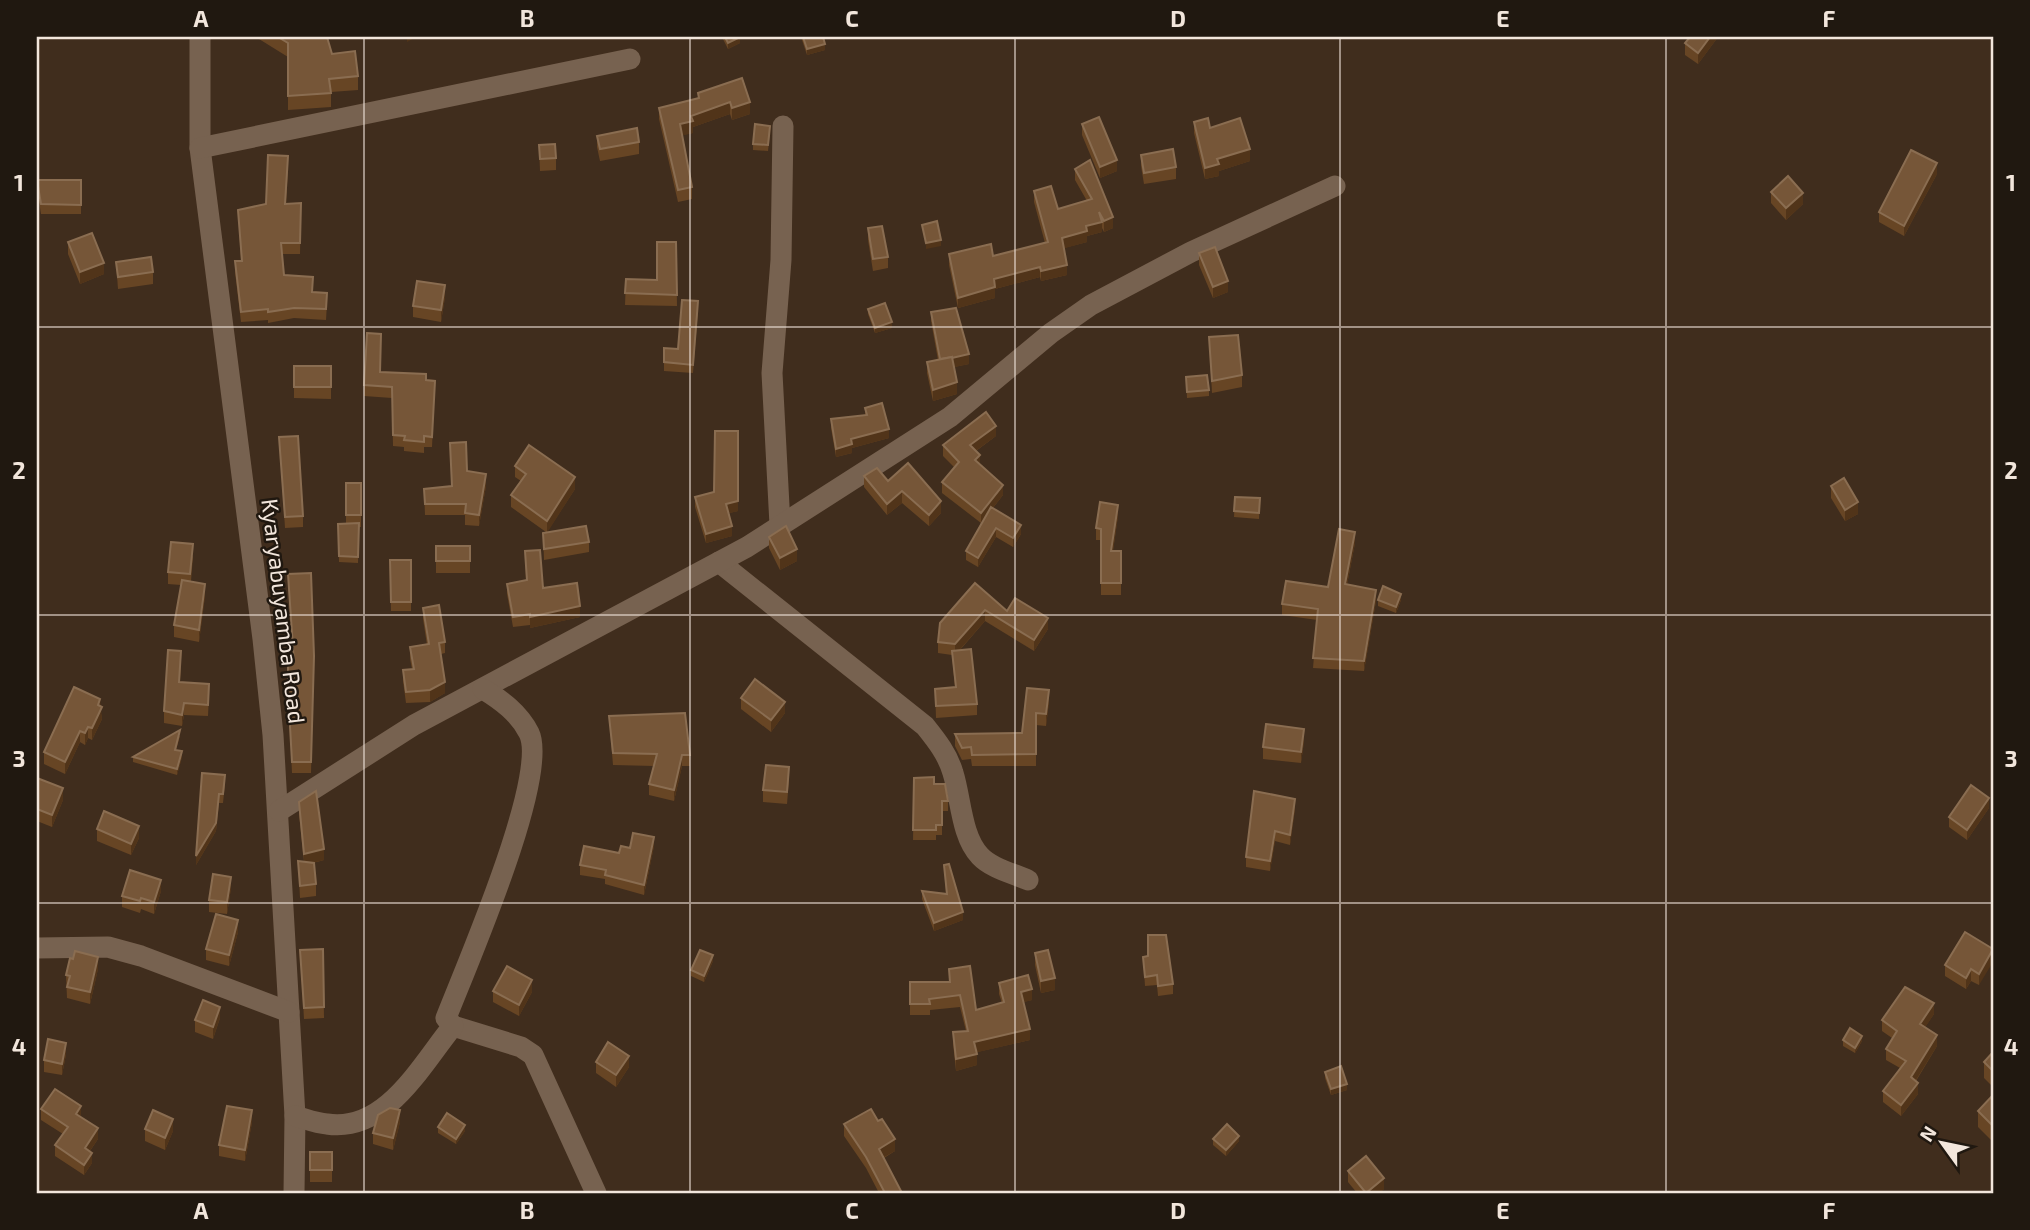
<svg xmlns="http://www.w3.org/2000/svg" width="2030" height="1230" viewBox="0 0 2030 1230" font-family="'Exo 2',sans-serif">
  <rect width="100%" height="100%" fill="#402d1d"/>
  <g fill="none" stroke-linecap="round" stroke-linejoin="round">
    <!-- minor -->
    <g stroke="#776250" stroke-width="21">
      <polyline points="200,37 200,148 263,639 273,735 295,1116 294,1193"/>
      <polyline points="200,148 630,59"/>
      <polyline points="780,525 772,373 781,260 783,126"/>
      <path d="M719,562L925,726C937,741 948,755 953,773C961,798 961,836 980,856C991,868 1012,873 1028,880"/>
      <polyline points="279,811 414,725 747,547 950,417 1051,333 1091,305 1191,252 1335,186"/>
      <polyline points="37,948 108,947 141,956 289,1012"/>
      <polyline points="453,1026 521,1047 533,1055 596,1193"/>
      <path d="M295,1116C306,1119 316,1123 327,1124C386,1133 421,1065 453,1026L446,1018C465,969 550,775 529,733C519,713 501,700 483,689"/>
    </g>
  </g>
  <!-- wall -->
  <g fill="#674524">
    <polygon points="259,37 327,37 332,54 358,76 358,90 331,92 331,107 288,110 288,57 259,39"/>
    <polygon points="722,37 740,37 740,43 728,49"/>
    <polygon points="801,37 823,37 825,50 807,55"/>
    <polygon points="1718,37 1698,64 1685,55 1685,43"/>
    <polygon points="742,78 750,114 732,120 730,114 693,127 693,133 682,135 692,187 692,199 678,202 659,119 659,108 698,98 698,93"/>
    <polygon points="1194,122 1210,128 1250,161 1219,171 1219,176 1205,179 1194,133"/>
    <polygon points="1082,124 1117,171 1100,178 1082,135"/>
    <polygon points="770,132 768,151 753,150 753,144"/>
    <polygon points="597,136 639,142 639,154 600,161 597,147"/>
    <polygon points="539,145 556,158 556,170 540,171"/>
    <polygon points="1141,155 1176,167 1176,179 1144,184 1141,166"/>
    <polygon points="288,167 286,204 301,203 300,254 282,254 284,275 313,292 327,303 326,320 294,318 268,323 268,320 241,322 235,272 235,261 241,261 238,210 266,204"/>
    <polygon points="1075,169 1113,228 1104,232 1102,228 1102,232 1087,236 1087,242 1064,248 1067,275 1041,281 1040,277 995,289 995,298 958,308 949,265 949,254 993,256 1045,243 1034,202 1034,191 1058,209 1087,201 1075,180"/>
    <polygon points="1937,174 1904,236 1879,222 1879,212"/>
    <polygon points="37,180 81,180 81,214 41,214 37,189"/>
    <polygon points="1771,192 1803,204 1786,220 1771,203"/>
    <polygon points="868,228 888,257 888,268 873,271 868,240"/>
    <polygon points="68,242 104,274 80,284 68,254"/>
    <polygon points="676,242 677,306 625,305 626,279 657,280"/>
    <polygon points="1199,253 1228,292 1213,298 1199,265"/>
    <polygon points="116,262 153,272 153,284 118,289"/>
    <polygon points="445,297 441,322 413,317 413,306"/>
    <polygon points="868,309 892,328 875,333 868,314"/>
    <polygon points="698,310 693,373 664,371 664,348 678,349"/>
    <polygon points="931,312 969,364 954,367 957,394 933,401 927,373 927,362 938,360 931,321"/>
    <polygon points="1209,337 1242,375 1242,387 1212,393"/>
    <polygon points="294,366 331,366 331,399 294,398"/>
    <polygon points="380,372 426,380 435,381 432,447 424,447 424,453 404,451 404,447 393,446 392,398 364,396 364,385"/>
    <polygon points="1186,377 1209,390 1209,396 1187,398"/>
    <polygon points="865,408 889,438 852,448 852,453 836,457 831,428 831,419 865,415"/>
    <polygon points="996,436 976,451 980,464 1003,495 993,508 1021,534 1013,547 996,537 978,567 966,560 966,551 981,523 942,493 942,482 955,468 943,456 943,445"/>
    <polygon points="279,437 303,516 303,527 285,528"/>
    <polygon points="515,466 575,489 547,532 589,542 589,552 544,560 543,533 546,532 511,507 511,495 521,481 515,477"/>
    <polygon points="467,471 486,486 479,526 465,525 465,515 425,515 424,489 451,486"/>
    <polygon points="864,476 888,481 941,513 929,526 902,503 887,515 864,487"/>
    <polygon points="346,483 361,483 361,527 359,527 358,563 339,562 338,524 346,523"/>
    <polygon points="1831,486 1858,514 1845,521 1831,498"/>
    <polygon points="695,497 738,511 729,513 732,536 706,543 695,507"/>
    <polygon points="1235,497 1260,498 1259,519 1234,517"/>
    <polygon points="1118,516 1113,551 1121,551 1121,595 1101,595 1101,540 1096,540 1096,528"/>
    <polygon points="769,537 797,561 780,570 769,548"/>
    <polygon points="1355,543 1347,585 1376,601 1364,671 1313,668 1317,620 1282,615 1282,604 1328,587"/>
    <rect x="436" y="546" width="34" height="27"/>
    <polygon points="525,551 543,588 580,617 530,628 530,625 513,627 507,594 507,584 526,580"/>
    <polygon points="193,556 191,581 205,596 199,642 174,637 174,625 181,585 168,584 168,572"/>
    <polygon points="390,560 411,560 411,611 391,611"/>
    <polygon points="288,574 314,667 311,773 292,773 288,690 293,663"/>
    <polygon points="975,583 1007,611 1048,629 1034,651 985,621 960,650 977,704 977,715 936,718 935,689 955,687 952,655 938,653 938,642"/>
    <polygon points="1378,600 1401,600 1396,613 1378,606"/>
    <polygon points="423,608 445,642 445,653 441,654 445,693 430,702 406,703 403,681 403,670 412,669 410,659 410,647 427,645 423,619"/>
    <polygon points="181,663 180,682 209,695 208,716 184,715 182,726 164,723 164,711"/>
    <polygon points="1027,688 1049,702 1046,726 1036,725 1036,766 972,766 971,759 962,760 955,746 955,734 1022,733"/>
    <polygon points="741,698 785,713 771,732 741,709"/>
    <polygon points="100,707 102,719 92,740 88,738 85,745 80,742 65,774 44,764 44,752"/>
    <polygon points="609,716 690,755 690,766 682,766 674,801 649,795 649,784 654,766 613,765"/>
    <polygon points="180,736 176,750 182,757 177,775 133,762 133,757"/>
    <polygon points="1304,741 1301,763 1263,759 1263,747"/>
    <polygon points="202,773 225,783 223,803 219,803 216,831 196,865"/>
    <polygon points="37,778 63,800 52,827 37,821"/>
    <polygon points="914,778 934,784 948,801 948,811 942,811 942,835 936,835 936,840 913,840"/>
    <polygon points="789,779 787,804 763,802 763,790"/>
    <polygon points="299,802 324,860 313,863 316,884 316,896 300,898 298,861 304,862 299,814"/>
    <polygon points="1989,808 1967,840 1949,827 1949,817"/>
    <polygon points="1295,809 1290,845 1275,841 1270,871 1246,867 1246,857"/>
    <polygon points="97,829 139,838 131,855 97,841"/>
    <polygon points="654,846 644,895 605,884 605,879 580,875 580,865 619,853 630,848"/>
    <polygon points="944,865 963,920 934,931 922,899 922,891 946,894"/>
    <polygon points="231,888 227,914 209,912 209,900"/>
    <polygon points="161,891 154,914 141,909 140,913 122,907 122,896"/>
    <polygon points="238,932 229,966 206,960 206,949"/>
    <polygon points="323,949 324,1018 304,1019 300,950"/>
    <polygon points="1993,949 1979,985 1971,981 1966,989 1945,976 1945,965"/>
    <polygon points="1035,953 1055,990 1041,993 1035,965"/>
    <polygon points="1143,957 1173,984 1173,994 1158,996 1157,985 1145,986"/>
    <polygon points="713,961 704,982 691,976 691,970"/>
    <polygon points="98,969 90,1004 67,998 66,975"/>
    <polygon points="949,969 976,1010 1002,1003 999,994 999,983 1032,1000 1023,1002 1030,1040 977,1052 977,1065 956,1071 953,1043 953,1032 966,1031 960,1007 930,1010 930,1015 910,1015 910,982 949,982"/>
    <polygon points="493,991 532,992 519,1016 493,1002"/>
    <polygon points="1934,1014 1925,1027 1937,1046 1916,1081 1918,1094 1901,1116 1883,1102 1883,1091 1900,1068 1886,1060 1886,1049 1892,1038 1882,1031 1882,1020"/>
    <polygon points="220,1018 213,1039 195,1032 195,1020"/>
    <polygon points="1843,1040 1862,1041 1855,1053 1843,1046"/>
    <polygon points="1993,1052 1993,1087 1984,1078 1984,1062"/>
    <polygon points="66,1054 62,1075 44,1072 44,1060"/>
    <polygon points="596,1062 629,1067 616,1087 596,1073"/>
    <polygon points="1325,1072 1347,1090 1331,1095 1325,1078"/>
    <polygon points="1993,1095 1993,1142 1978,1127 1978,1111"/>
    <polygon points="41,1109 81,1117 98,1139 90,1151 92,1163 84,1175 55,1156 55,1145 63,1134 41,1120"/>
    <polygon points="878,1121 895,1151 884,1158 902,1193 879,1193 866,1168 844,1136 844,1124"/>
    <polygon points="252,1122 245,1161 219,1156 219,1145"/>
    <polygon points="400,1122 393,1150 373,1144 373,1133"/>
    <polygon points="438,1127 465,1131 456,1144 438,1133"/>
    <polygon points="145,1129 173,1131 165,1150 145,1141"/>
    <polygon points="1213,1139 1239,1141 1226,1156 1213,1145"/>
    <rect x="310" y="1152" width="22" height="30"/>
    <polygon points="1348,1171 1384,1189 1379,1193 1357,1193 1348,1182"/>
  </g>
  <!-- shaded-wall -->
  <g fill="#513419">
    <polygon points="407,37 416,37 407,42"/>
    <polygon points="740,37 740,43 728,49 728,43"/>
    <polygon points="1710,37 1718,37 1698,64 1698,53"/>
    <polygon points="825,44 825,50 807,55 807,49"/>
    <polygon points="730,102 730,114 693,127 693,133 680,136 680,124 691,116"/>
    <polygon points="750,102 750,114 732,120 732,108"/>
    <polygon points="1250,149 1250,161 1219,171 1219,176 1205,179 1205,168 1217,159"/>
    <polygon points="1117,160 1117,171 1100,178 1100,167"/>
    <polygon points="1937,163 1937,174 1904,236 1904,226"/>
    <polygon points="1803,193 1803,204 1786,220 1786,208"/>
    <polygon points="1113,217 1113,228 1104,232 1104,221"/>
    <polygon points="1102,222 1102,232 1087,236 1087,242 1062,249 1062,238 1086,226"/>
    <polygon points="941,240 941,246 926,249 926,243"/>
    <polygon points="104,263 104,274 80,284 80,272"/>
    <polygon points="1067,265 1067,275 1041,281 1041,271"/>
    <polygon points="1040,267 1040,277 995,289 995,298 958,308 958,298 994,279"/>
    <polygon points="1228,281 1228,292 1213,298 1213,287"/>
    <polygon points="445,285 445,297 441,322 441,310"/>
    <polygon points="892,322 892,328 875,333 875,328"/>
    <polygon points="969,354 969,364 940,370 940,361"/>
    <polygon points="957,382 957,394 933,401 933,390"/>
    <polygon points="996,426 996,436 970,455 970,445"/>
    <polygon points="889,429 889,438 852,448 852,453 836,457 836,449 851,439"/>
    <polygon points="738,441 738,511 726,514 726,504"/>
    <polygon points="980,455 980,465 975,460"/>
    <polygon points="486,474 486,486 479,526 479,515"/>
    <polygon points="575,477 575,489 547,533 547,521"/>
    <polygon points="1003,485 1003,495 981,523 981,513"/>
    <polygon points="902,491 902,503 887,515 887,504"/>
    <polygon points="941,501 941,513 929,526 929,515"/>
    <polygon points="1858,502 1858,514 1845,521 1845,510"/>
    <polygon points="1118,505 1118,516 1111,563 1111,551"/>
    <polygon points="1021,525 1021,534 1013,547 1013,538"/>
    <polygon points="732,526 732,536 706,543 706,534"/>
    <polygon points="996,528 996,537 978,567 978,558"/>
    <polygon points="1355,532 1355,543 1345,595 1345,584"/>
    <polygon points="797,549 797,561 780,570 780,558"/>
    <polygon points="205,584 205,596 199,642 199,630"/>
    <polygon points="1376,590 1376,601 1364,671 1364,661"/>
    <polygon points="1401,594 1401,600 1396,613 1396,607"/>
    <polygon points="580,606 580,617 530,628 530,617"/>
    <polygon points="985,610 985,621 955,655 955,644"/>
    <polygon points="1048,618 1048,629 1034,651 1034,640"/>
    <polygon points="445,682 445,693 430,702 430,690"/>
    <polygon points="1049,690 1049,702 1046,726 1046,714"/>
    <polygon points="100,699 102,719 92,740 92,728 98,705"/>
    <polygon points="785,702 785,713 771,732 771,720"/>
    <polygon points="184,703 184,715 182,726 182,715"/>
    <polygon points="88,727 88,738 85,745 85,733"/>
    <polygon points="1304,729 1304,741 1301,763 1301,752"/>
    <polygon points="80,731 80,742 65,774 65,762"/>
    <polygon points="182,751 182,757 177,775 177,769"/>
    <polygon points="682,755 682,766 674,801 674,790"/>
    <polygon points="63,788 63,800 52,827 52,815"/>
    <polygon points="219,794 216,831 196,865 196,856"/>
    <polygon points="1989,798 1989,808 1967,840 1967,830"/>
    <polygon points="1295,799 1295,809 1290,845 1290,835"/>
    <polygon points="139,826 139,838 131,855 131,844"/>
    <polygon points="1275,831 1275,841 1270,871 1270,861"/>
    <polygon points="654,837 654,846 644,895 644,885"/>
    <polygon points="324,849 324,860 304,865 304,854"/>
    <polygon points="231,877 231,888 227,914 227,902"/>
    <polygon points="161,880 161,891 154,914 154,902"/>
    <polygon points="963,912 963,920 934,931 934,923"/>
    <polygon points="238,920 238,932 229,966 229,955"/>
    <polygon points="1993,950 1993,962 1979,985 1979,974"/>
    <polygon points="713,955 713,961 704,982 704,976"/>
    <polygon points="98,957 98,969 90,1004 90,992"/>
    <polygon points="1971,969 1971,981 1966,989 1966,978"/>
    <polygon points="1055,978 1055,990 1041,993 1041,981"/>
    <polygon points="532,980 532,992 519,1016 519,1005"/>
    <polygon points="1032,989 1032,1000 1021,1003 1021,992"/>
    <polygon points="1934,1003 1934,1014 1920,1035 1920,1024"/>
    <polygon points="220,1007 220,1018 213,1039 213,1027"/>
    <polygon points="1030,1029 1030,1040 974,1053 974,1042"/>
    <polygon points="1937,1035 1937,1046 1911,1088 1911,1077"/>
    <polygon points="1862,1036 1862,1041 1855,1053 1855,1048"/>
    <polygon points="66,1043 66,1054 62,1075 62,1064"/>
    <polygon points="977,1054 977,1065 956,1071 956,1059"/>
    <polygon points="629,1056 629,1067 616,1087 616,1075"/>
    <polygon points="1918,1083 1918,1094 1901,1116 1901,1105"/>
    <polygon points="1347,1084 1347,1090 1331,1095 1331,1089"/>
    <polygon points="81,1106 81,1116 76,1114"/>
    <polygon points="252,1110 252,1122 245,1161 245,1150"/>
    <polygon points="400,1110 400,1122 393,1150 393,1138"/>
    <polygon points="173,1119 173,1131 165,1150 165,1138"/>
    <polygon points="465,1125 465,1131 456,1144 456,1139"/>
    <polygon points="98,1128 98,1139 85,1158 85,1148"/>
    <polygon points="1239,1136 1239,1141 1226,1156 1226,1150"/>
    <polygon points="895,1139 895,1151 879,1160 879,1149"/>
    <polygon points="92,1153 92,1163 84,1175 84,1165"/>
    <polygon points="1384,1178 1384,1189 1379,1193 1366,1193"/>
  </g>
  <!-- building -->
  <g fill="#765638" stroke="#8a6d51" stroke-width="2">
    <polygon points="278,37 327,37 332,54 355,51 358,76 329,79 331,93 288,96 288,43"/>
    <polygon points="725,37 740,37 728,43"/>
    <polygon points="803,37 823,37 825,44 807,49"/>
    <polygon points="1690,37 1710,37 1698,53 1685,43"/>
    <polygon points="742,78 750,102 732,108 730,102 691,116 693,121 680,124 692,187 678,190 659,108 699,98 698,93"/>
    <polygon points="1099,117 1117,160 1100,167 1082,124"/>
    <polygon points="1208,118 1210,128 1240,118 1250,149 1217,159 1219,164 1205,168 1194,122"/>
    <polygon points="755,124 770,126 768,145 753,144"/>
    <polygon points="637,128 639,142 600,149 597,136"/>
    <polygon points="555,144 556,158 540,159 539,145"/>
    <polygon points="1173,149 1176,167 1144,173 1141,155"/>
    <polygon points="1911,150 1937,163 1904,226 1879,212"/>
    <polygon points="268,155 288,156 285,204 301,203 300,243 281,243 284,275 313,277 312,292 327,293 326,309 294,308 268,312 268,309 241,312 235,261 242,261 238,210 266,204"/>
    <polygon points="1090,160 1113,217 1104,221 1099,212 1102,222 1086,226 1087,231 1062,238 1067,265 1041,271 1040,267 994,279 995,287 958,298 949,254 991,244 993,256 1048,242 1034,191 1051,186 1058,209 1092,199 1075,169"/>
    <polygon points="1788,176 1803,193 1786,208 1771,192"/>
    <polygon points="37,180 81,180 81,205 41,204"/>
    <polygon points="937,221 941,240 926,243 922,225"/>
    <polygon points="882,226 888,257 873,259 868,228"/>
    <polygon points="92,233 104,263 80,272 68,242"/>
    <polygon points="657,242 676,242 677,295 625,293 626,279 657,280"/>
    <polygon points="1215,247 1228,281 1213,287 1199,253"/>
    <polygon points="151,257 153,272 118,277 116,262"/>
    <polygon points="417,281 445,285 441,310 413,306"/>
    <polygon points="682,300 698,301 693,365 664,362 664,348 678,349"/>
    <polygon points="885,303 892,322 875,328 868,309"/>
    <polygon points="956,308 969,354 952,358 952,357 940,359 931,312"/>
    <polygon points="367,333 381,334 380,372 426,374 426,380 435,381 432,437 424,436 424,442 404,440 405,436 393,435 392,387 364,385"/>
    <polygon points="1238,335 1242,375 1212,381 1209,337"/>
    <polygon points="952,357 957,382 933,390 927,362"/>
    <rect x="294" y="366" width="37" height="21"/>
    <polygon points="1207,375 1209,390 1187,392 1186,377"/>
    <polygon points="882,403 889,429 851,439 852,444 836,449 831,419 867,415 865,408"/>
    <polygon points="986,412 996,426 970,445 980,455 975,460 1003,485 981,513 942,482 959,462 943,445"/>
    <polygon points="715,431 738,431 738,501 726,504 732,526 706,534 695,497 714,492"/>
    <polygon points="298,436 303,516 285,517 279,437"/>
    <polygon points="466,442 467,471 486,474 479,515 465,513 466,504 425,504 424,489 452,486 450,443"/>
    <polygon points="529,445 575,477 547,521 511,495 526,474 515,466"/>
    <polygon points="908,463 941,501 929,515 902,491 887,504 864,476 877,468 888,481"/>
    <polygon points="1844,478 1858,502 1845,510 1831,486"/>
    <rect x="346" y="483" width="15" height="32"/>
    <polygon points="1235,497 1260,498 1259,513 1234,511"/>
    <polygon points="1100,502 1118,505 1111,551 1121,551 1121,583 1101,583 1101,529 1096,528"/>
    <polygon points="991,507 1021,525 1013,538 996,528 978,558 966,551"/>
    <polygon points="359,523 358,557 339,556 338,524"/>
    <polygon points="586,526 589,542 544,549 543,533"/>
    <polygon points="786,526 797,549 780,558 769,537"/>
    <polygon points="1339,529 1355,532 1345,584 1376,590 1364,661 1313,658 1318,609 1282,604 1286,581 1328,587"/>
    <polygon points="171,542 193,544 190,574 168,572"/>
    <rect x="436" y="546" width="34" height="15"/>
    <polygon points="540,550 543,588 577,583 580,606 530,617 530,614 513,617 507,584 527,580 525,551"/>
    <polygon points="390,560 411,560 411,602 391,602"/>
    <polygon points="311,573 314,656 311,762 292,762 288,690 288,663 294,663 288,574"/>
    <polygon points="182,580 205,584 199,630 174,625"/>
    <polygon points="975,583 1007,611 1015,598 1048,618 1034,640 985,610 955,644 938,642 940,623"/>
    <polygon points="1383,586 1401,594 1396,607 1378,600"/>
    <polygon points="439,605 445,642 439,643 445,682 430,690 406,692 403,670 414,669 410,647 429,644 423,608"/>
    <polygon points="971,649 977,704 936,706 935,689 956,687 952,651"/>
    <polygon points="168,650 181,651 179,682 209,684 208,705 184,703 182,715 164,711"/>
    <polygon points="755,679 785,702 771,720 741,698"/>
    <polygon points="74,687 100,699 98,705 102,707 92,728 88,727 85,733 80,731 65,762 44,752"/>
    <polygon points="1027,688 1049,690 1046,714 1036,713 1036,754 972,755 971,747 962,748 955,734 1022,733"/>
    <polygon points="685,713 690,755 682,755 674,790 649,784 657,754 613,753 609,716"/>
    <polygon points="1266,724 1304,729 1301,752 1263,747"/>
    <polygon points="180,730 175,750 182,751 177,769 133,757"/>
    <polygon points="766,765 789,767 787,792 763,790"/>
    <polygon points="202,773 225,775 223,794 219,794 216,823 196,856"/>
    <polygon points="934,777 934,784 945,784 948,801 942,801 942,825 936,825 936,830 913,830 914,778"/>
    <polygon points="37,778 63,788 52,815 37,809"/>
    <polygon points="1971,785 1989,798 1967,830 1949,817"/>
    <polygon points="316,791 324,849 304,854 299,802"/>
    <polygon points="1254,791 1295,799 1290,835 1275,831 1270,861 1246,857"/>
    <polygon points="104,811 139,826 131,844 97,829"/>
    <polygon points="633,833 654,837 644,885 605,875 606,870 580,865 584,846 619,853 621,846 630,848"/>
    <polygon points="298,861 314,863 316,884 300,886"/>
    <polygon points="949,864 963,912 934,923 922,891 947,894 944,865"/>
    <polygon points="130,870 161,880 154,902 141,898 140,901 122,896"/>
    <polygon points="213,874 231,877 227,902 209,900"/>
    <polygon points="216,914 238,920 229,955 206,949"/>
    <polygon points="1965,932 1993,949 1979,974 1971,969 1966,978 1945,965"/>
    <polygon points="1148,935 1166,935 1173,984 1158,986 1157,975 1145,977 1143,957 1148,956"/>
    <polygon points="323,949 324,1007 304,1008 300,950"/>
    <polygon points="700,950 713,955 704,976 691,970"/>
    <polygon points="1048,950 1055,978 1041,981 1035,953"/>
    <polygon points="75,951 98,957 90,992 67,987 70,976 66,975 70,958 73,959"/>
    <polygon points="507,966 532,980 519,1005 493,991"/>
    <polygon points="970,966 976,1010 1004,1002 999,983 1028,975 1032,989 1021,992 1030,1029 974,1042 977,1054 956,1059 953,1032 968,1031 960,995 929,999 930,1004 910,1004 910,982 950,982 949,969"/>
    <polygon points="1905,987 1934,1003 1920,1024 1937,1035 1911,1077 1918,1083 1901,1105 1883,1091 1906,1061 1886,1049 1897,1031 1882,1020"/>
    <polygon points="203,1000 220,1007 213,1027 195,1020"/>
    <polygon points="1850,1028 1862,1036 1855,1048 1843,1040"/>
    <polygon points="48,1039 66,1043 62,1064 44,1060"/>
    <polygon points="608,1042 629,1056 616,1075 596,1062"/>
    <polygon points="1993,1052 1993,1071 1984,1062"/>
    <polygon points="1341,1066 1347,1084 1331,1089 1325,1072"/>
    <polygon points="55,1089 81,1106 76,1114 98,1128 85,1148 92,1153 84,1165 55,1145 68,1127 41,1109"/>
    <polygon points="1993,1095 1993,1126 1978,1111"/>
    <polygon points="227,1106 252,1110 245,1150 219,1145"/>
    <polygon points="390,1108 400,1110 393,1138 373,1133 378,1115"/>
    <polygon points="871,1109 878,1121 882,1119 895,1139 879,1149 902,1193 885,1193 866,1157 844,1124"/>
    <polygon points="153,1110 173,1119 165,1138 145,1129"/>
    <polygon points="447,1113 465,1125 456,1139 438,1127"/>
    <polygon points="1227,1124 1239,1136 1226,1150 1213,1139"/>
    <rect x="310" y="1152" width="22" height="18"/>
    <polygon points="1366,1156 1384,1178 1366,1193 1348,1171"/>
  </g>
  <!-- grid -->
  <path fill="none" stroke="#f2e6dc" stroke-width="2" stroke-opacity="0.55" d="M364,37V1193M690,37V1193M1015,37V1193M1340,37V1193M1666,37V1193M37,327H1993M37,615H1993M37,903H1993"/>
  <g text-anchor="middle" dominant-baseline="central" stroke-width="5" stroke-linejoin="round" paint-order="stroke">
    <!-- street labels -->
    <g font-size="23" fill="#f2e6dc" stroke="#201810">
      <text transform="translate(284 611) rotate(83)">Kyaryabuyamba Road</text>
    </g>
  </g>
  <!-- border -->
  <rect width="2030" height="1230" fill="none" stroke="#201810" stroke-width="77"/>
  <!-- north arrow -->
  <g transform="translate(1942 1143) rotate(303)" stroke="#201810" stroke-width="5" paint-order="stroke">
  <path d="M0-5L12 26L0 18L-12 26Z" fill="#f2e6dc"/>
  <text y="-10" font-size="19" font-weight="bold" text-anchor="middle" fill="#f2e6dc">N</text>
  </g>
  <rect x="38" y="38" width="1954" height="1154" fill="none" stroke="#f2e6dc" stroke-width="2.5"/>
  <g font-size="23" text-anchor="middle" font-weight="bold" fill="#f2e6dc">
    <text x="201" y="27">A</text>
    <text x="527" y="27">B</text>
    <text x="852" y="27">C</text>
    <text x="1178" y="27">D</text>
    <text x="1503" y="27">E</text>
    <text x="1829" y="27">F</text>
    <text x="19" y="191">1</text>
    <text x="2011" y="191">1</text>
    <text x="19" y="479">2</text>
    <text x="2011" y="479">2</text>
    <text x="19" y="767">3</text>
    <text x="2011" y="767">3</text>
    <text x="19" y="1055">4</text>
    <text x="2011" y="1055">4</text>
    <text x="201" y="1219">A</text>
    <text x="527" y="1219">B</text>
    <text x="852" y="1219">C</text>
    <text x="1178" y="1219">D</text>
    <text x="1503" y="1219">E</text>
    <text x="1829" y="1219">F</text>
  </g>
</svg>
